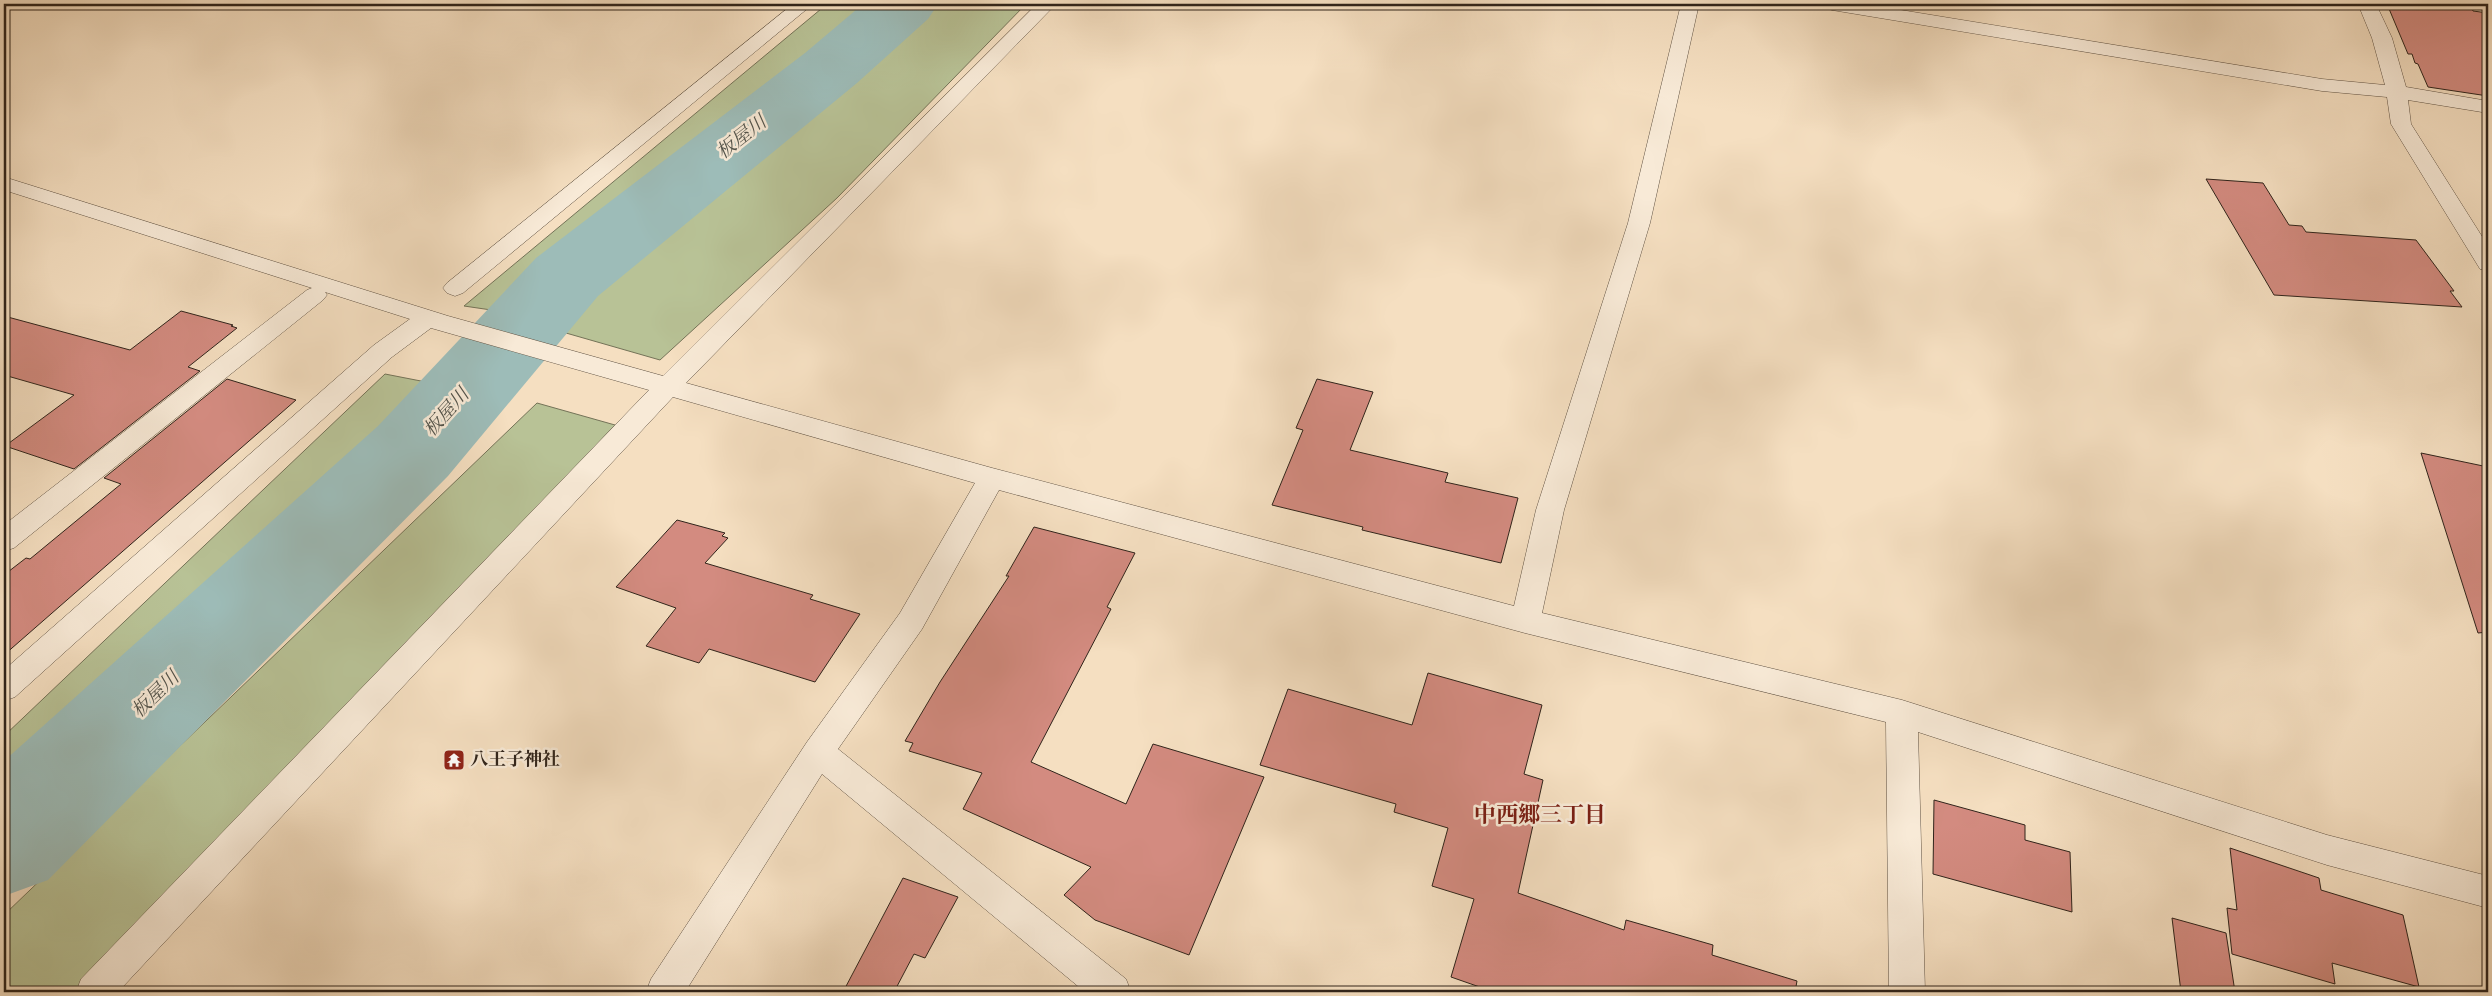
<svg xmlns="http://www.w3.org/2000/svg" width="2492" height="996" viewBox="0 0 2492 996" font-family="Vollkorn,'Noto Serif JP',serif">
  <rect width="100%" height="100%" fill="#f5dfc1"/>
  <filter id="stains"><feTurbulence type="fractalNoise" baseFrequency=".004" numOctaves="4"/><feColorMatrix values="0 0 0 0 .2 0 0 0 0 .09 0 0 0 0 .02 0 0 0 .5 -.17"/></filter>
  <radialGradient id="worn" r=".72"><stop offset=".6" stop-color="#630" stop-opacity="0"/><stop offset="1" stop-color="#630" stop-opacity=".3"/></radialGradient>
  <!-- green -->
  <g fill="#b8c296" stroke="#747358">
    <polygon points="827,4 878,4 505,312 464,306"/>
    <polygon points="939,4 1026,4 837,198 660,360 566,333 592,285 863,60"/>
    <polygon points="385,374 426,382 4,791 4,736"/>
    <polygon points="537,403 615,425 88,992 4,992 4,915"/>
  </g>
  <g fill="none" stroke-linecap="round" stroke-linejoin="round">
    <!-- river -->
    <polygon fill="#9dbcb8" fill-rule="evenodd" points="863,4 938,4 928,19 857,83 598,296 448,476 48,880 4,896 4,761 378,426 536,258 805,53"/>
  </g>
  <!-- building -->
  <g fill="#d38b80" stroke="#30241b">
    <polygon points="2387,4 2470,4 2473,11 2488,13 2488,96 2428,87 2418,64 2415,63 2412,54 2408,54"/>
    <polygon points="2206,179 2263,183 2289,225 2302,226 2306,232 2416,240 2454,291 2450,291 2462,307 2274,295"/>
    <polygon points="181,311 233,325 231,326 237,328 188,367 200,371 74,469 5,446 74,395 4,375 4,316 130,350"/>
    <polygon points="227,379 296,400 4,655 4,575 26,558 30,559 121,484 104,478"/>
    <polygon points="1317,379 1373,392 1350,450 1448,473 1445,482 1518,498 1501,563 1362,530 1363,527 1272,505 1303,430 1296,428"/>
    <polygon points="2421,453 2488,467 2488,632 2478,633"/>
    <polygon points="677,520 725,533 722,536 728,538 705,563 813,595 810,599 860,614 815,682 709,649 699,663 646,646 676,608 616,587"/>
    <polygon points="1034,527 1135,553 1107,607 1111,609 1031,762 1126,804 1153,744 1264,777 1189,955 1095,920 1064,895 1091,867 963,809 982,773 909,751 913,743 905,741 940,682 1009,576 1006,576"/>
    <polygon points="1428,673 1542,705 1524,774 1543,780 1518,893 1624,930 1626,920 1713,945 1712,955 1797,981 1795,992 1494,992 1451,977 1474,899 1432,886 1448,828 1394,812 1396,804 1260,765 1288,689 1412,725"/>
    <polygon points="1934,800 2025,825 2025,840 2070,852 2072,912 1933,874"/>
    <polygon points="2230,848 2319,878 2321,890 2403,915 2419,987 2332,963 2335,984 2232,954 2227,908 2237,910"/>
    <polygon points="903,878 958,897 925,958 914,954 894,992 843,992"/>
    <polygon points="2172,918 2226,933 2235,992 2181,992"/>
  </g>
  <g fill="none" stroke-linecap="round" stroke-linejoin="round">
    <!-- minor casing -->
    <g stroke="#615344" stroke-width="1">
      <g id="minor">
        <polygon points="793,4 813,4 463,293 455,296 447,293 443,288 447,283"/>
        <polygon points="1037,4 1056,4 686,383 992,468 1514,606 1536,510 1628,223 1681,4 1699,4 1650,223 1564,510 1542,613 1902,700 2327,835 2488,876 2488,908 2327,865 1918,732 1925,992 1889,992 1886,722 1525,633 999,490 922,629 838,749 1126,979 1131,992 1085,992 822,774 685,992 646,992 651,979 807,742 900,613 975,483 673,397 118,992 76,992 81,979 649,390 431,328 392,357 15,697 4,701 4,670 374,345 410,319 325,292 327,295 323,300 14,548 4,551 4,525 307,290 312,288 4,190 4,177 448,316 663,376"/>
        <polygon points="1823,4 1864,4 2322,79 2385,85 2372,38 2358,4 2376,4 2392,38 2406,87 2488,101 2488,113 2408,100 2411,124 2488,246 2488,271 2480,269 2391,124 2387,97 2322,91 1832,10 1825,8"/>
      </g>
    </g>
    <!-- minor -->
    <use href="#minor" fill="#f8ead7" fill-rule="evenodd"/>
  </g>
  <!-- icons -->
  <defs>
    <g id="temple-square" transform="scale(1.125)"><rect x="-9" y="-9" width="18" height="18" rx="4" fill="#8f2418" stroke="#f8ead7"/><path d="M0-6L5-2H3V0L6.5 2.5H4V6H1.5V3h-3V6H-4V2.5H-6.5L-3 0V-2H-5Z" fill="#fff"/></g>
  </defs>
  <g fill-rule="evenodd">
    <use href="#temple-square" x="454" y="760"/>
  </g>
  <g text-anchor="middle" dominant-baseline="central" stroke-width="5" stroke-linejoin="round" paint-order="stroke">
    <!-- poi labels -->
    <g font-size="18" font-weight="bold" fill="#30241b" stroke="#f8ead7" text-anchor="start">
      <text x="470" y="760">八王子神社</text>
    </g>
    <!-- water labels -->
    <g font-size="19" font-style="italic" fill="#51524a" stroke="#f8ead7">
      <text transform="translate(742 138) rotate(-38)">板屋川</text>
      <text transform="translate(447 413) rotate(-48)">板屋川</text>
      <text transform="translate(156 695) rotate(-44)">板屋川</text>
    </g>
    <!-- near-neighbourhood labels -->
    <g font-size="22" font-weight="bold" fill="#7a1f14" stroke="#f8ead7">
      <text x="1540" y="816">中西郷三丁目</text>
    </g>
  </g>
  <!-- margin -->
  <rect width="2492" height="996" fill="none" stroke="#f5dfc1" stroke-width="20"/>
  <rect x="5" y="5" width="2482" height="986" fill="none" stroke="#30241b" stroke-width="2.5"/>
  <rect x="10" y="10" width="2472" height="976" fill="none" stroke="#30241b"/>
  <rect width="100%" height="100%" filter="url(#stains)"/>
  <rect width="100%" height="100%" fill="url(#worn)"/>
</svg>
